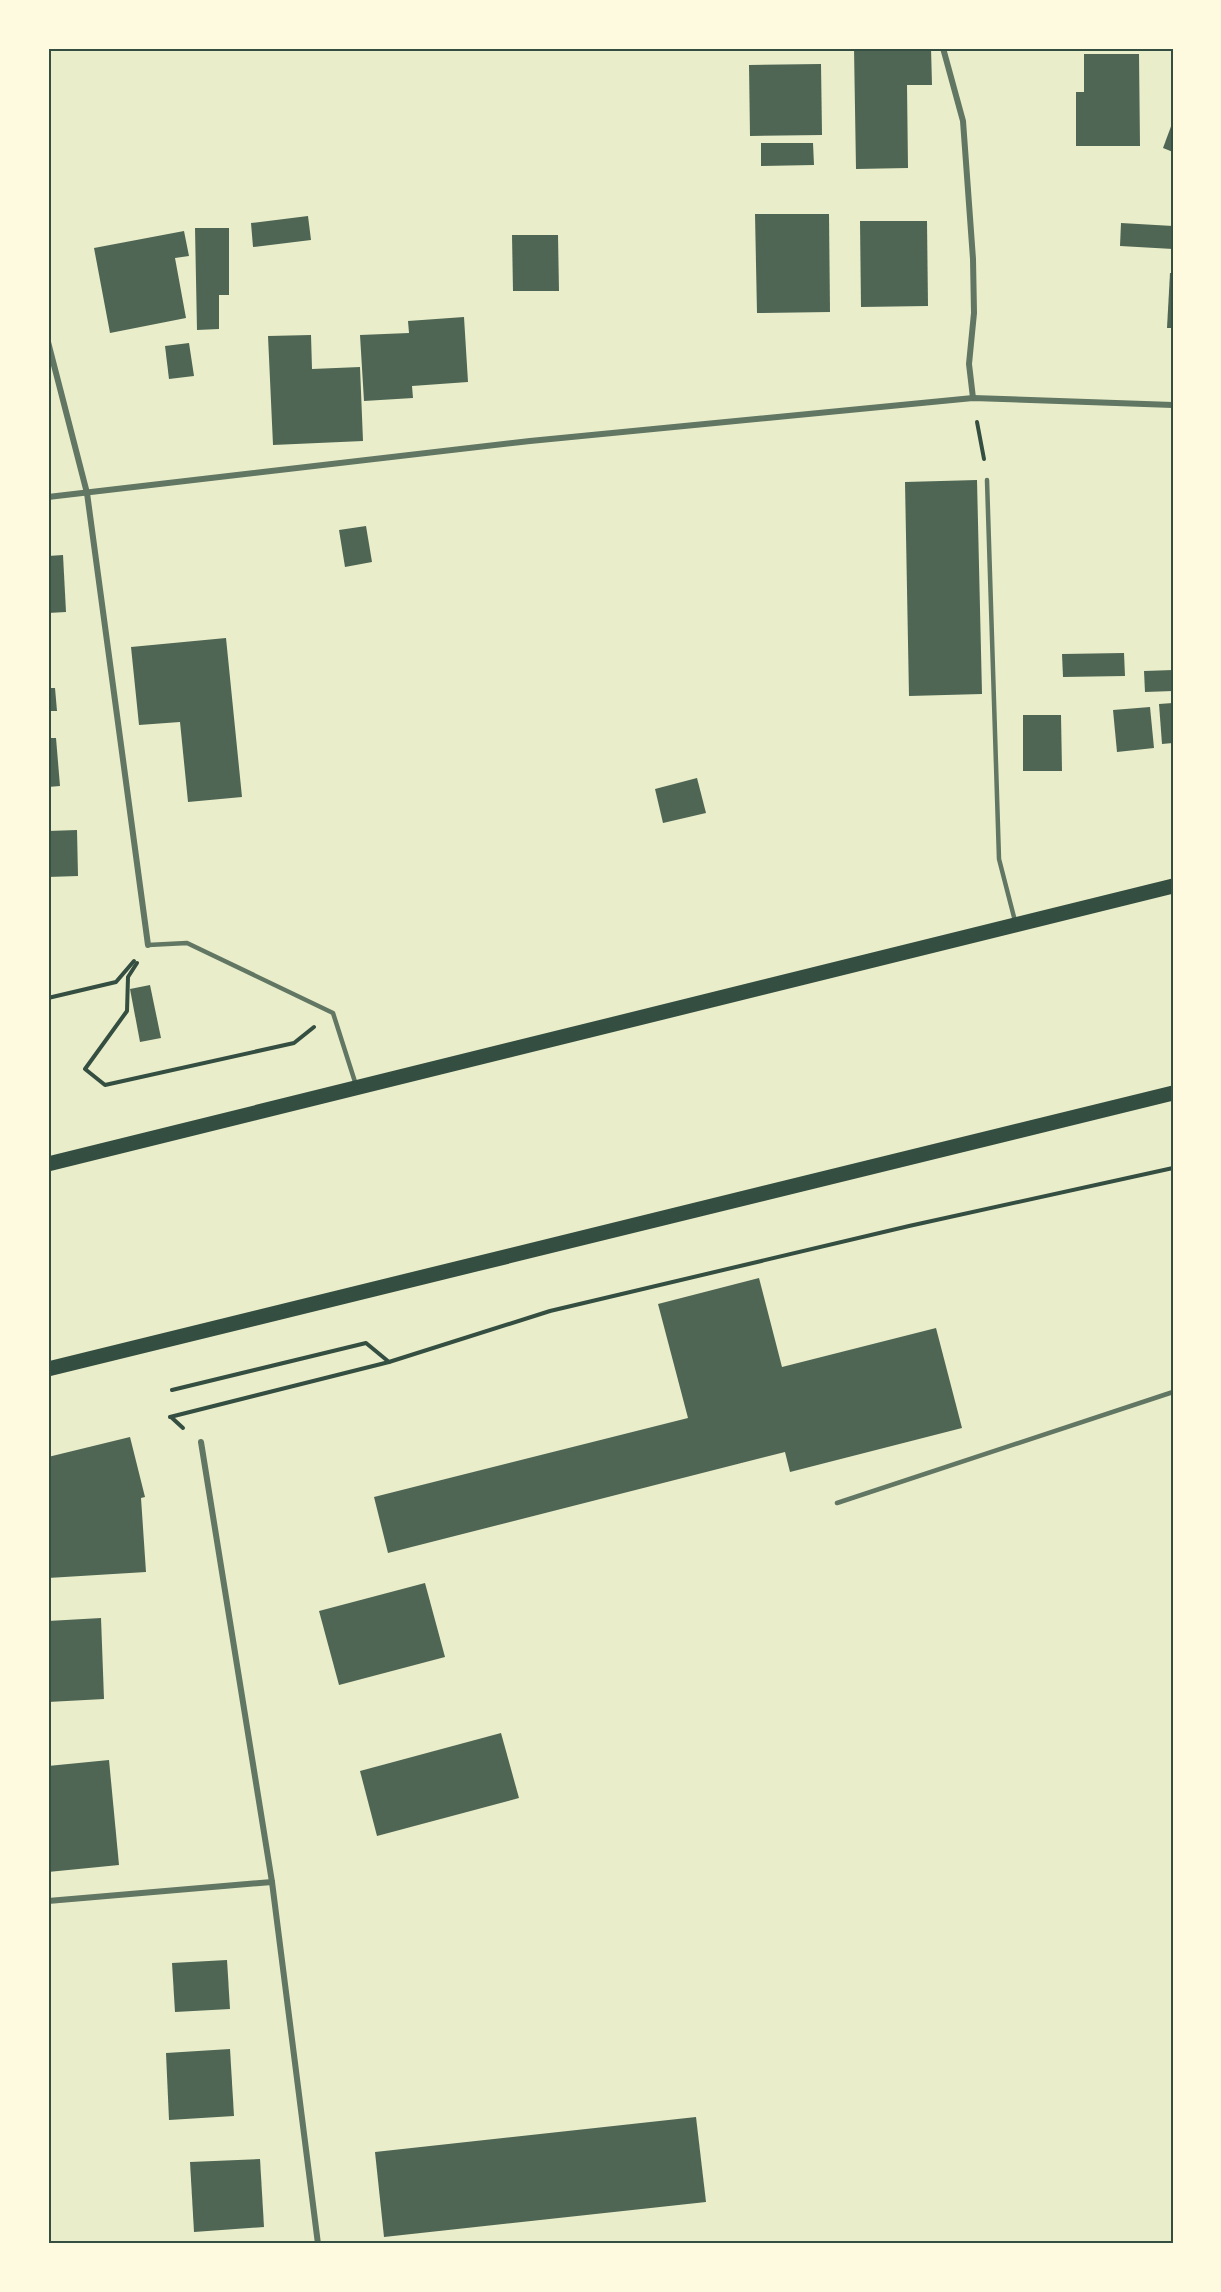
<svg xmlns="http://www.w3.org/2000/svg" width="1221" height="2292" viewBox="0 0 1221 2292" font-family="'Source Sans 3',sans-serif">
  <rect width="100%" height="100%" fill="#e9edc9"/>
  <!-- building -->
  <g fill="#4f6655">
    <polygon points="854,48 931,48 932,85 907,85 908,168 856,169"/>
    <polygon points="1084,54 1139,54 1140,146 1076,146 1076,92 1084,92"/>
    <polygon points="821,64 822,135 750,136 749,65"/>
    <polygon points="1173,121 1173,152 1163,148"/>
    <polygon points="761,143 813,143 814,165 761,166"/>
    <polygon points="755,214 829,214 830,312 757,313"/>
    <polygon points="308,216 311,240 253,247 251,223"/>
    <polygon points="860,221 927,221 928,306 861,307"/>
    <polygon points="1121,223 1173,226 1173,249 1120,246"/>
    <polygon points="195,228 229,228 229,295 219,295 219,329 197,330"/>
    <polygon points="184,231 189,256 175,258 186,318 110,333 94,248"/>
    <polygon points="512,235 558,235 559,291 513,291"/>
    <polygon points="1170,273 1173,273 1173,328 1167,328"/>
    <polygon points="464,317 468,382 412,386 413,398 364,401 360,335 409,333 408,321"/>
    <polygon points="311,335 312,369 360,367 363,441 273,445 268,336"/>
    <polygon points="189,343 194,376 169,379 165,346"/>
    <polygon points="977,480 982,694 909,696 905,482"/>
    <polygon points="366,526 372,562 345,567 339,530"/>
    <polygon points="63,555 66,612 48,613 48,556"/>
    <polygon points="226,638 242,797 188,802 180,722 139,725 131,647"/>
    <polygon points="1124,653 1125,676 1063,677 1062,654"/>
    <polygon points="1173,670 1173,691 1145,692 1144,671"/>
    <polygon points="48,688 55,688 57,711 48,711"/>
    <polygon points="1173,703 1173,743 1162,744 1159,704"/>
    <polygon points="1150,707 1154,748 1117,752 1113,710"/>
    <polygon points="1023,715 1061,715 1062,771 1023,771"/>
    <polygon points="48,738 56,738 60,786 48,787"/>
    <polygon points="697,778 706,813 663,823 655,789"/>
    <polygon points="77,830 78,876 48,877 48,831"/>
    <polygon points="150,985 161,1038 140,1042 130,989"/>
    <polygon points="759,1278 782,1367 936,1328 962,1428 790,1472 785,1452 388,1553 374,1497 688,1418 658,1304"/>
    <polygon points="130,1437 145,1497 141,1498 146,1572 48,1578 48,1457"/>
    <polygon points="425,1583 445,1657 339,1685 319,1611"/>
    <polygon points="101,1618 104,1699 48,1702 48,1621"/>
    <polygon points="501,1733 519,1798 377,1836 360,1771"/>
    <polygon points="109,1760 119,1865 48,1872 48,1766"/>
    <polygon points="227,1960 230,2009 175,2012 172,1963"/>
    <polygon points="230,2049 234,2116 169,2120 166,2053"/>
    <polygon points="696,2117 706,2202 384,2237 375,2152"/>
    <polygon points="260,2159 264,2227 194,2232 190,2162"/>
  </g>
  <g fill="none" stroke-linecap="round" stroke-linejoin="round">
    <!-- path -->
    <g stroke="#344e41" stroke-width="4">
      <polyline points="977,422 984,459"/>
      <polyline points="137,963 128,977 127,1011 85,1069 105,1085 294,1043 314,1027"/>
      <polyline points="48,998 116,982 134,961"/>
      <polyline points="172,1390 366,1343 389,1362"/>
      <polyline points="170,1417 389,1362 550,1311 909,1226 1173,1168"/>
      <polyline points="171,1417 183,1428"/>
    </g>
    <!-- service -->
    <g stroke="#617663" stroke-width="4.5">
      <polyline points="987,480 999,859 1015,921"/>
      <polyline points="148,945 187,943 333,1013 356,1085"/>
      <polyline points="837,1503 1173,1392"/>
    </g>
    <!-- minor -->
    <g stroke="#617663" stroke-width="6">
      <polyline points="943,48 963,121 973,259 974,313 969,364 973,398"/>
      <polyline points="48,342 87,493 148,945"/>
      <polyline points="48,497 530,441 973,398 1173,405"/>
      <polyline points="201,1442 272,1882 318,2244"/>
      <polyline points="48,1901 272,1882"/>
    </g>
    <!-- primary -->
    <g stroke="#344e41" stroke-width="15">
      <polyline points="48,1164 1173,886"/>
      <polyline points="48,1369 1173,1093"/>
    </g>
  </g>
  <!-- border -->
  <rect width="1221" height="2292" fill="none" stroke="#fefae0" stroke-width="99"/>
  <rect x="50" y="50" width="1122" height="2192" fill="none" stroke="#344e41" stroke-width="2"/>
</svg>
